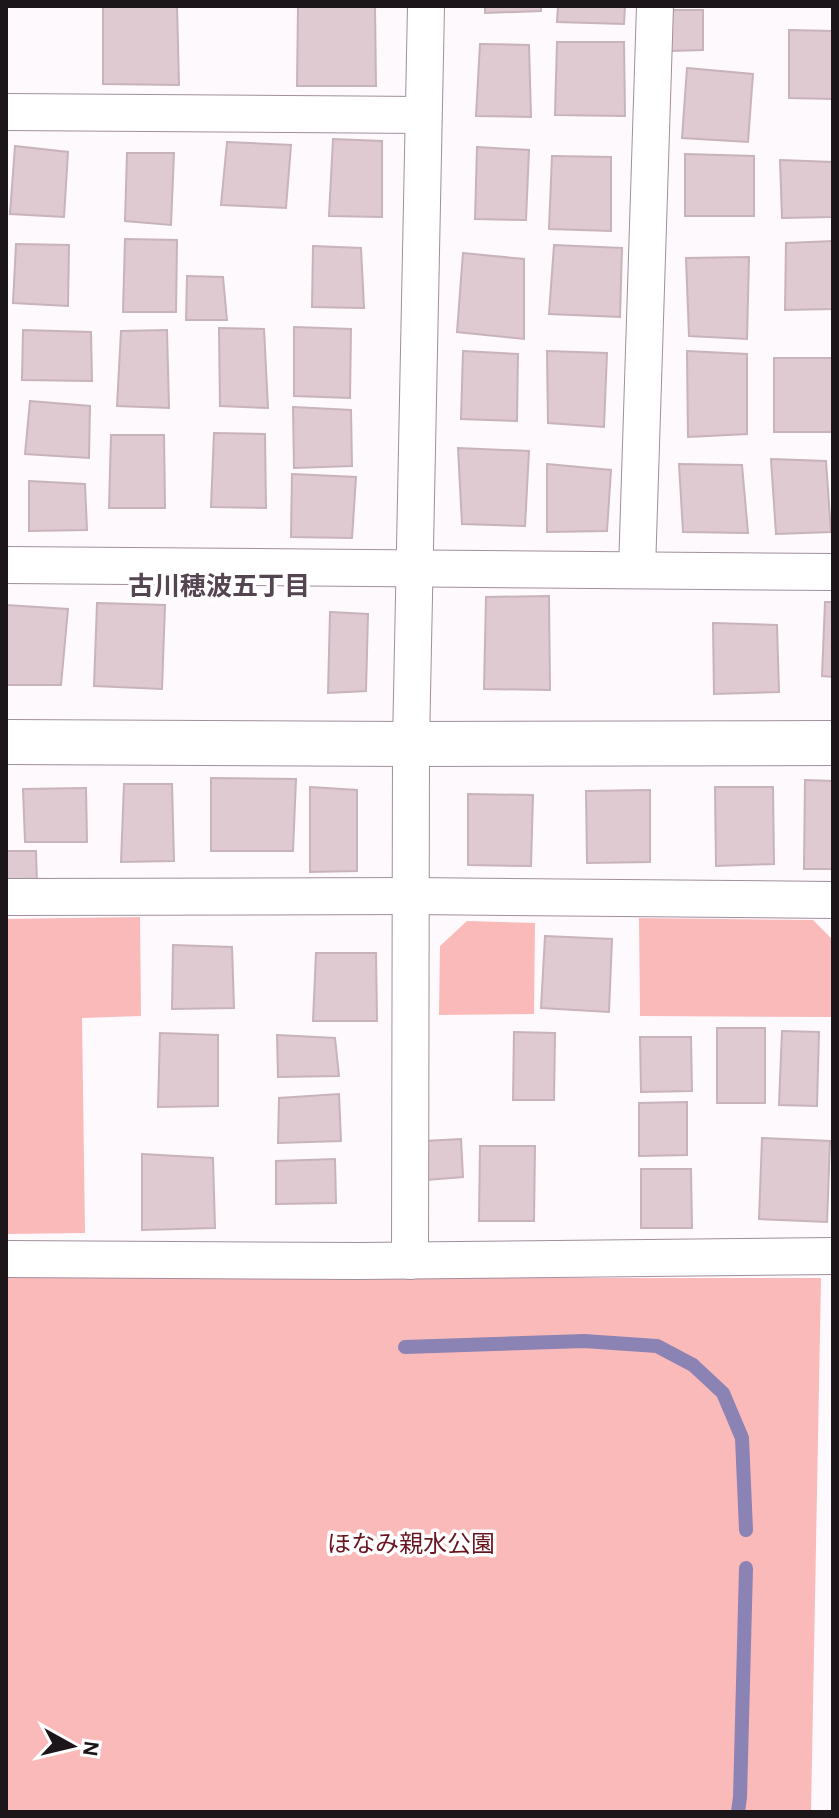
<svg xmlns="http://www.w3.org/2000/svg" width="839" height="1818" viewBox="0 0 839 1818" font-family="'Alegreya Sans','Noto Sans JP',sans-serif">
  <rect width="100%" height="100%" fill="#fdf9fc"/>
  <!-- green -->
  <g fill="#fbbaba">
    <polygon points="140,917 141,1016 82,1018 85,1233 6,1234 6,919"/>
    <polygon points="639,918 813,920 833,940 832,1017 640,1016"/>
    <polygon points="467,921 535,923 534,1014 439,1015 440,946"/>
    <polygon points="6,1278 821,1278 811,1812 6,1812"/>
  </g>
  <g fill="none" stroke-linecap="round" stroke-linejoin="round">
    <!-- stream -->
    <g stroke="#8b83b3" stroke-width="14">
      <polyline points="405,1347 584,1341 657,1346 693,1365 723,1393 742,1438 746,1530"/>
      <polyline points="738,1812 740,1797 746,1568"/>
    </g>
  </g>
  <!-- building -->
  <g fill="#e0cad1" stroke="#c9b3ba" stroke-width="2">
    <polygon points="103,6 177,6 179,85 103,84"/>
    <polygon points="298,6 375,6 376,86 297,86"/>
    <polygon points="485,6 541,6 541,11 485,13"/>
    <polygon points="558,6 625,6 624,24 557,22"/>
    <polygon points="671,10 703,10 703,50 671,51"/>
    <polygon points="789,30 833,31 833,99 789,98"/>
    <polygon points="557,42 624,42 625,116 555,115"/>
    <polygon points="480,44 529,45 531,117 476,116"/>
    <polygon points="687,68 753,74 748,142 682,138"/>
    <polygon points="333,139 382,141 382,217 329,216"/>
    <polygon points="227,142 291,145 286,208 221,205"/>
    <polygon points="15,146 68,152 64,217 10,214"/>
    <polygon points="477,147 529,150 526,220 475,219"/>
    <polygon points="127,153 174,153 171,225 125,221"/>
    <polygon points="685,154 754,156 754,216 685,216"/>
    <polygon points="552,156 611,157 611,231 549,229"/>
    <polygon points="780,160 833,162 833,217 782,218"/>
    <polygon points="125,239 177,240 176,312 123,312"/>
    <polygon points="833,241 833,309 785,310 786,243"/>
    <polygon points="16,244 69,245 68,306 13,303"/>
    <polygon points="554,245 622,248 620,317 549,314"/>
    <polygon points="313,246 361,248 364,308 312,307"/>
    <polygon points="463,253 524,259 524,339 457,332"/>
    <polygon points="749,257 747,339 689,336 686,258"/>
    <polygon points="187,276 223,277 227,320 186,320"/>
    <polygon points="294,327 351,329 350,398 294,396"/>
    <polygon points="219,328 264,329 268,408 220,406"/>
    <polygon points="23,330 91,332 92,381 22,380"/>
    <polygon points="167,330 169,408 117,406 121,331"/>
    <polygon points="463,351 518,354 517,421 461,419"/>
    <polygon points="547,351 607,353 604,427 548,423"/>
    <polygon points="687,351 747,354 747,434 688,437"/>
    <rect x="774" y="358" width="59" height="74"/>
    <polygon points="30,401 90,406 89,458 25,454"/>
    <polygon points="293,407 351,410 352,466 294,468"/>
    <polygon points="214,433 265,434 266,508 211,507"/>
    <polygon points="111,435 164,435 165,508 109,508"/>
    <polygon points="458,448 529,451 525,526 462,524"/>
    <polygon points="771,459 826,461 831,532 776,534"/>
    <polygon points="547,464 611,470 607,531 547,532"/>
    <polygon points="679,464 742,465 748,533 683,532"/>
    <polygon points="292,474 356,477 352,538 291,537"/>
    <polygon points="29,481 85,484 87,530 29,531"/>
    <polygon points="549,596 550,690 484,689 486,597"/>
    <polygon points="825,602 833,602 833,677 822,676"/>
    <polygon points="97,603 165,605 162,689 94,686"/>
    <polygon points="6,605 68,609 61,685 6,685"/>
    <polygon points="330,612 368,614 366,691 328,693"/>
    <polygon points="713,623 777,625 779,692 714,694"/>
    <polygon points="211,778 296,779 293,851 211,851"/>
    <polygon points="805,780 833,781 833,869 804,869"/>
    <polygon points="124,784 172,784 174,861 121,862"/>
    <polygon points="310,787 357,790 357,871 310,872"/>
    <polygon points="715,787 773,787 774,864 716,866"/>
    <polygon points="86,788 87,842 25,842 23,789"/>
    <polygon points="650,790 650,862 587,863 586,791"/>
    <polygon points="468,794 533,795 531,866 468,865"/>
    <polygon points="6,851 36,851 37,884 6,885"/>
    <polygon points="545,936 612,939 609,1012 541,1008"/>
    <polygon points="173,945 232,947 234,1008 172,1009"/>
    <polygon points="316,953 376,953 377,1021 313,1021"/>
    <rect x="717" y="1028" width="48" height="75"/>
    <polygon points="782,1031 819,1032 817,1106 779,1105"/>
    <polygon points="514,1032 555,1033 554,1100 513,1100"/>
    <polygon points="160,1033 218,1035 218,1106 158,1107"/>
    <polygon points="277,1035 335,1038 339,1076 278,1077"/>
    <polygon points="640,1037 691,1037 692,1091 641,1092"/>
    <polygon points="339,1094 341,1141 278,1143 279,1098"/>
    <polygon points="687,1102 687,1155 639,1156 639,1103"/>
    <polygon points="762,1138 830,1141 827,1222 759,1219"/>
    <polygon points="461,1139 463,1177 427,1180 424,1141"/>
    <polygon points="480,1146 535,1146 534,1221 479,1221"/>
    <polygon points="142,1154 213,1158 215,1228 142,1230"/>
    <polygon points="335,1159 336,1203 276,1204 276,1161"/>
    <polygon points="641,1169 691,1169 692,1228 641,1228"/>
  </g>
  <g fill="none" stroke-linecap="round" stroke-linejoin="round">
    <!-- minor casing -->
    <g stroke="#a08f9c" stroke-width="38">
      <g id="minor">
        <polyline points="6,112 423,115"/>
        <polyline points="6,565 833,572"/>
        <polyline points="637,570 655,6"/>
        <polyline points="6,897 411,896 833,900"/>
        <polyline points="6,1259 359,1261 833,1256"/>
        <polyline points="410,1261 411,744 426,6"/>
      </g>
    </g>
    <!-- tertiary casing -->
    <g stroke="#a08f9c" stroke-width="46">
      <polyline id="tertiary" points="6,742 411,744 833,743"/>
    </g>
    <!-- minor -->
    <use href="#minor" stroke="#fff" stroke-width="36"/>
    <!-- tertiary -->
    <use href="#tertiary" stroke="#fff" stroke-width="44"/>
  </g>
  <g text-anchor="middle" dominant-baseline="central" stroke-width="7" stroke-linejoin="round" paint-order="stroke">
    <!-- park labels -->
    <g font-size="24" fill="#69151f" stroke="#fff">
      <text x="411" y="1545">ほなみ親水公園</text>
    </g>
    <!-- neighbourhood labels -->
    <g font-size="26" font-weight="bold" fill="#544550" stroke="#fff">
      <text x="219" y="587">古川穂波五丁目</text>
    </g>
  </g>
  <!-- border -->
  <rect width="839" height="1818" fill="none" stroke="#1c161b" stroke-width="16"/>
  <!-- north arrow -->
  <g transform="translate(72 1746) rotate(98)" stroke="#ffffff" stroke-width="6" paint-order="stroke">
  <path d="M0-6L14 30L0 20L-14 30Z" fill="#1c161b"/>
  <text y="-12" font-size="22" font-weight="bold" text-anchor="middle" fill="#1c161b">N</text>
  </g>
</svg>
